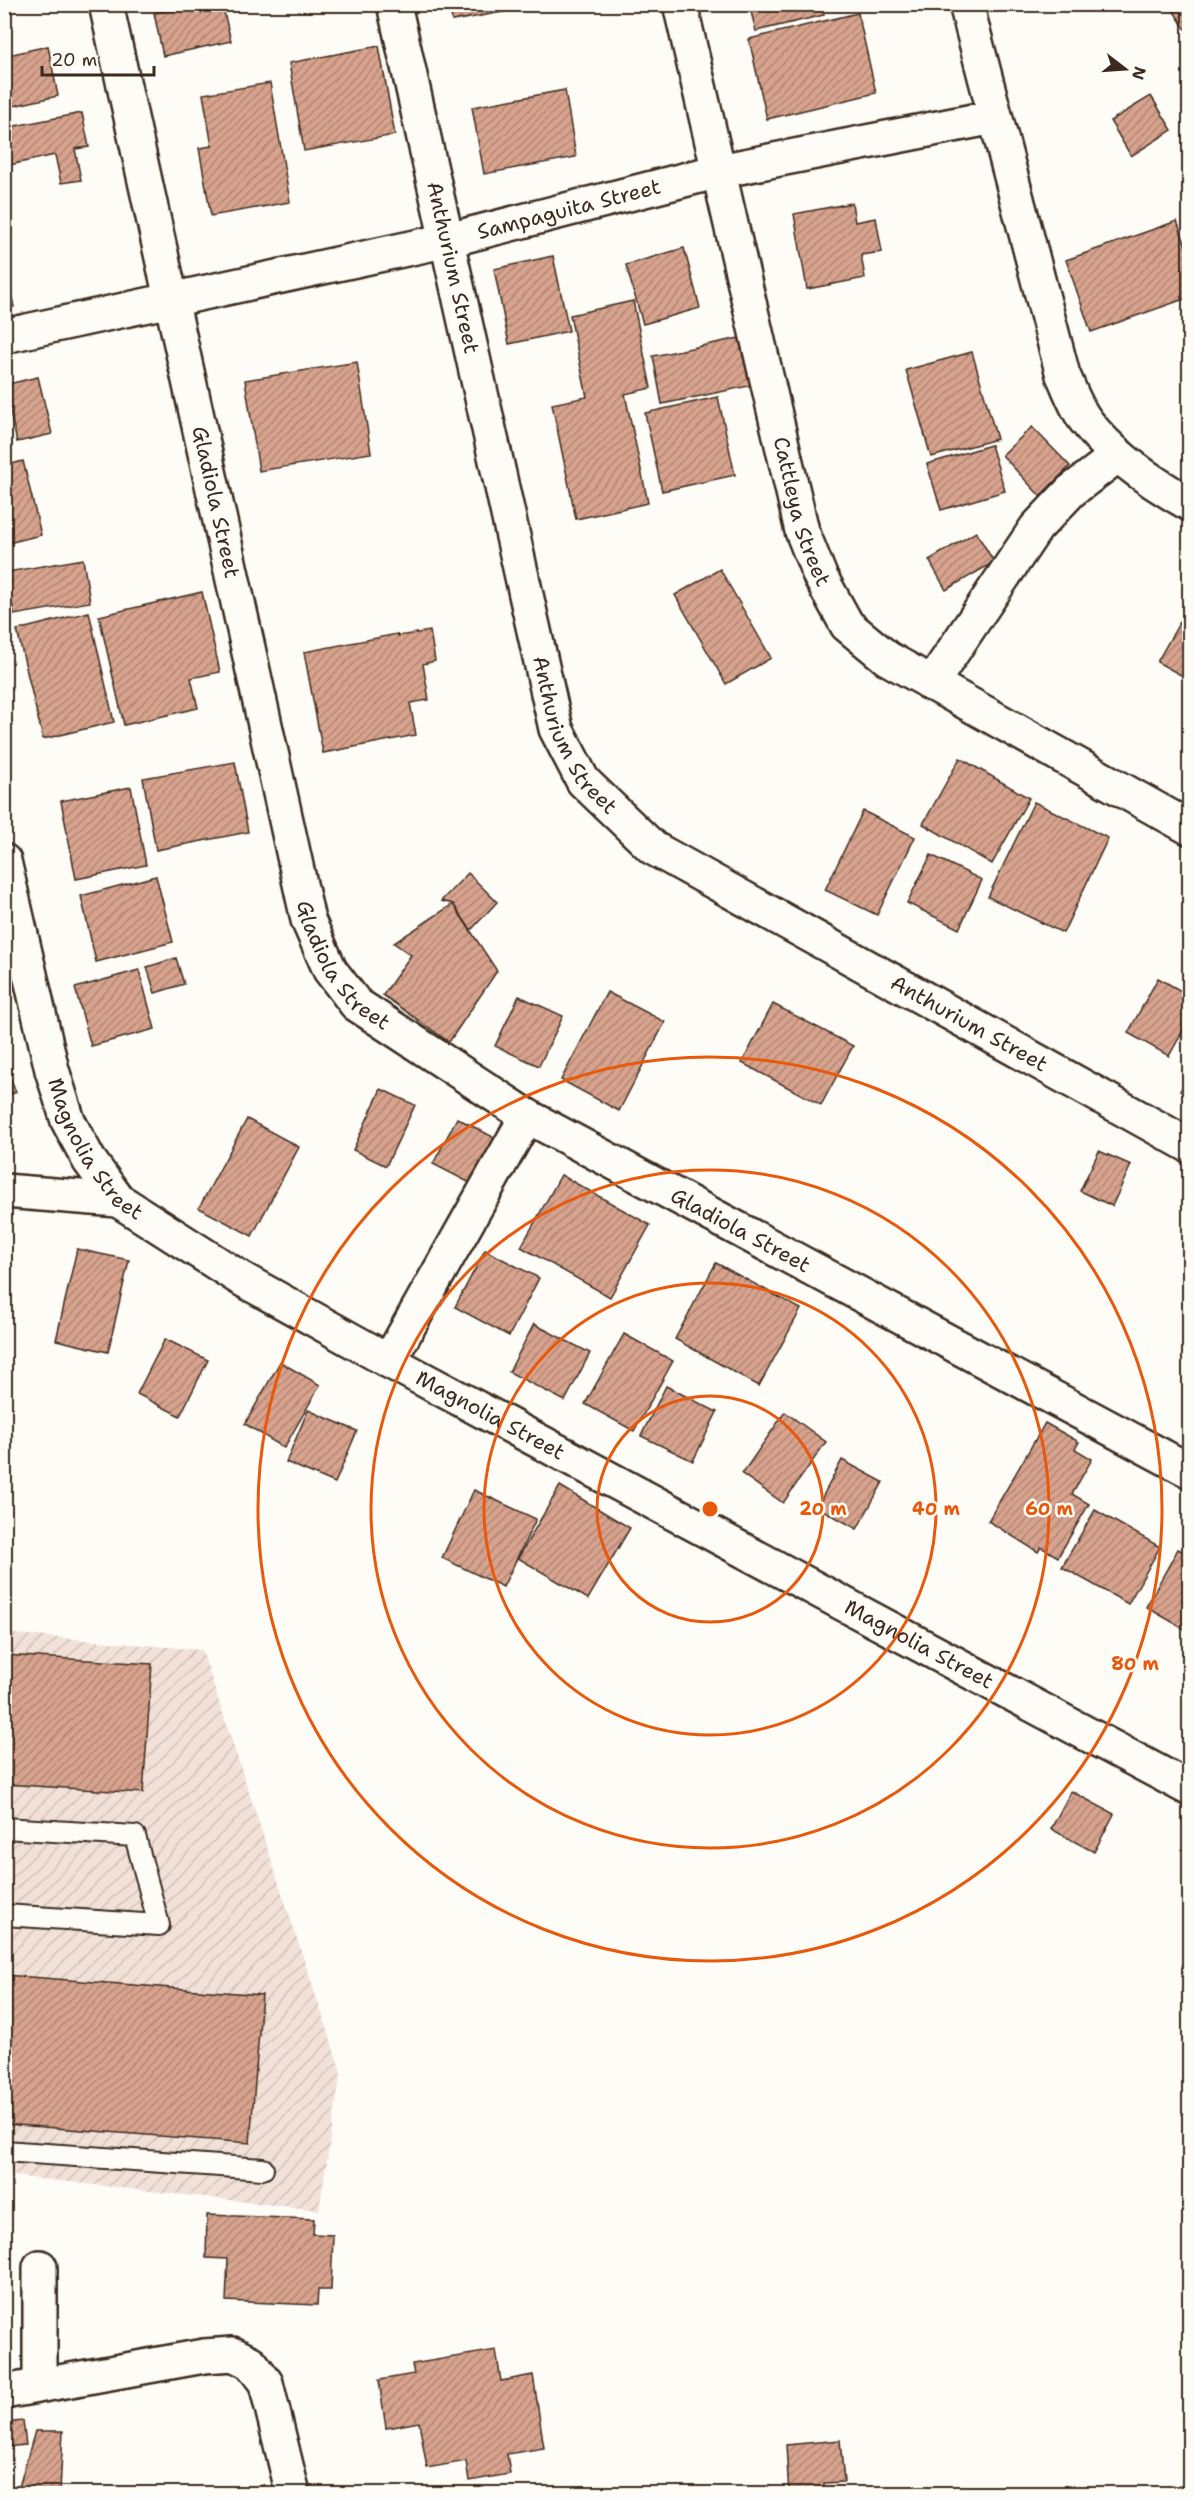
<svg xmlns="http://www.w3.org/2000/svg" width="1194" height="2498" viewBox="0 0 1194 2498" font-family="'Shantell Sans',sans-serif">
  <defs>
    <pattern id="industrial-furrows" width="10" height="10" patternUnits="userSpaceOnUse" patternTransform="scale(1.5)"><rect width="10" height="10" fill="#f2e1d8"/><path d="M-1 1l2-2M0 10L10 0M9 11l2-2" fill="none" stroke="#d0c1b9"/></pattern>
    <pattern id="building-hatch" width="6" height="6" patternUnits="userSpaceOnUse" patternTransform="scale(1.5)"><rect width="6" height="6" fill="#d8a38e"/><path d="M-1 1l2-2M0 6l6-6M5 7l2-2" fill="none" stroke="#b08573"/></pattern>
  </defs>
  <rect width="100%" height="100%" fill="#fdfcf7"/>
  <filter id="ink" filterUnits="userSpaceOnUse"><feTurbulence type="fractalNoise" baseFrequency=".0167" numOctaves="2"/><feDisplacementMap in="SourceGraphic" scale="12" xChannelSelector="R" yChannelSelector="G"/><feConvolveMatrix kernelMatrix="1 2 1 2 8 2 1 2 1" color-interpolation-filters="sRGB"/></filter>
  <g filter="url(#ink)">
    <!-- industrial -->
    <polygon fill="url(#industrial-furrows)" points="4,1633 202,1650 341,2072 319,2210 5,2175"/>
    <!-- building -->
    <g fill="url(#building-hatch)" stroke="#3b2a1e" stroke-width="1.5">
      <polygon points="193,4 222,4 231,41 163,56 154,13"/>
      <polygon points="450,4 548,4 452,21"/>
      <polygon points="749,4 821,4 824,15 756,31"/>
      <polygon points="1169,4 1190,4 1190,36"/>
      <polygon points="858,13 876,93 767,119 749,39"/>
      <polygon points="48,46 58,96 4,108 4,56"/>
      <polygon points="379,46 395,135 304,151 289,63"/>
      <polygon points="270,83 290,202 211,216 199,148 212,146 203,94"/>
      <polygon points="565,90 576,157 484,174 472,107"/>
      <polygon points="1151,96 1172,130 1131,156 1110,121"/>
      <polygon points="82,113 89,147 75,149 81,180 61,183 55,155 5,166 4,128"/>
      <polygon points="852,203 855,222 876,218 882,252 861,255 865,278 807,289 794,214"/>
      <polygon points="1177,221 1190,257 1190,297 1091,332 1066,260"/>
      <polygon points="684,248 700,308 643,324 626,265"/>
      <polygon points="553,256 569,331 509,344 494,269"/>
      <polygon points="4,262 14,307 4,309"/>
      <polygon points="633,301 651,388 625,394 648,503 576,519 552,404 587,397 570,315"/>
      <polygon points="754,335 763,383 662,404 653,356"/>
      <polygon points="972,352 997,439 931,457 906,370"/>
      <polygon points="357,362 371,453 259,471 245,380"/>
      <polygon points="38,377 52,434 17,442 4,385"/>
      <polygon points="718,397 735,475 662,491 645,413"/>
      <polygon points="1032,427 1070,466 1040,496 1002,455"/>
      <polygon points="991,445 1005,491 941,510 927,464"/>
      <polygon points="23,461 41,535 4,544 4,466"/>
      <polygon points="976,532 994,562 946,590 929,560"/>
      <polygon points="83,559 90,602 14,615 7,572"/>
      <polygon points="720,569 771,658 726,684 675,595"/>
      <polygon points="202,592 220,672 191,678 198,708 124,725 99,616"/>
      <polygon points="1190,604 1190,680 1157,662"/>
      <polygon points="89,612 114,722 43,739 17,630"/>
      <polygon points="430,631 435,661 423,664 429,700 410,703 416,735 323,753 304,652 397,634 398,636"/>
      <polygon points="960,758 1029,798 992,864 923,824"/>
      <polygon points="235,762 248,832 156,850 143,778"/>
      <polygon points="131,787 146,865 76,879 61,801"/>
      <polygon points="1034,802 1108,838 1063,933 988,897"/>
      <polygon points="863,811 915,837 877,915 825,890"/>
      <polygon points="931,855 982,880 959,929 907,903"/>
      <polygon points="468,873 497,902 471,930 453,904 441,901"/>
      <polygon points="156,876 173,942 96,962 81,896"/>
      <polygon points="453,904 497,971 449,1042 383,995 411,955 394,943"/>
      <polygon points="176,958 184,984 155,993 147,967"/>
      <polygon points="139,970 155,1029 91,1046 75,988"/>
      <polygon points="1158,978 1190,996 1190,1018 1169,1056 1128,1033"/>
      <polygon points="607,992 665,1022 619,1111 561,1080"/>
      <polygon points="519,996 563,1016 539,1066 495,1046"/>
      <polygon points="773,1004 853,1046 821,1105 742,1063"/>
      <polygon points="4,1062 16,1092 4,1097"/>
      <polygon points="1190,1074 1190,1097 1180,1091"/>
      <polygon points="381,1089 415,1105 386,1166 353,1150"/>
      <polygon points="457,1118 495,1138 472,1184 433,1164"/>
      <polygon points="247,1119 299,1147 252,1236 199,1208"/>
      <polygon points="1099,1151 1131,1165 1112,1206 1080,1191"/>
      <polygon points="561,1175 650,1225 610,1297 521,1247"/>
      <polygon points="77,1249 129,1260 108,1352 56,1340"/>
      <polygon points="485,1250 539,1278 509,1336 455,1307"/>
      <polygon points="716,1263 801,1309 759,1386 675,1339"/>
      <polygon points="534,1324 590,1353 565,1401 509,1372"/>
      <polygon points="624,1334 673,1361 634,1431 585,1404"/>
      <polygon points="165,1339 208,1360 180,1416 137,1394"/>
      <polygon points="280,1362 320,1385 284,1448 245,1424"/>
      <polygon points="666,1386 717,1412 693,1461 641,1436"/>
      <polygon points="308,1410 357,1431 335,1483 286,1462"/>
      <polygon points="785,1412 826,1442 783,1503 742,1474"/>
      <polygon points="1045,1423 1079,1442 1075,1449 1092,1459 1072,1494 1089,1504 1058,1557 1041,1547 1038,1552 988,1521"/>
      <polygon points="842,1460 883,1482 857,1529 817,1507"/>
      <polygon points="560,1486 630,1528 588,1599 518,1558"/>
      <polygon points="474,1490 536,1519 503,1587 442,1558"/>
      <polygon points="1095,1510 1160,1547 1128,1604 1062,1567"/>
      <polygon points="1178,1549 1190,1555 1188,1631 1146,1607"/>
      <polygon points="4,1655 152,1664 143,1793 4,1784"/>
      <polygon points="1071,1791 1114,1814 1094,1852 1051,1829"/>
      <polygon points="4,1975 262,1995 250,2143 4,2124"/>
      <polygon points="207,2215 314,2219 313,2234 333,2235 331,2290 318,2290 317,2305 226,2301 228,2259 206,2258"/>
      <polygon points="496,2350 501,2381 533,2375 544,2448 507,2454 510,2474 469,2481 466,2461 427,2468 419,2422 386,2428 379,2380 414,2374 412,2364"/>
      <polygon points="23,2421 26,2445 4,2447 4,2423"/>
      <polygon points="35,2431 63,2431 60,2491 17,2494"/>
      <polygon points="840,2440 844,2482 824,2483 825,2494 789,2494 786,2445"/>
      <polygon points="264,2485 266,2494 232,2494"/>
    </g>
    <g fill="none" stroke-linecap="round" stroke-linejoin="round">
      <!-- lane casing -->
      <g stroke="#3b2a1e" stroke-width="24">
        <g id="lane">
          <polyline points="4,1828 135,1836 159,1925 4,1915"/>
          <polyline points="4,2151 263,2169"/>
        </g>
      </g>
      <!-- street casing -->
      <g stroke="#3b2a1e" stroke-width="38">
        <g id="street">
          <path id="s1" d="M106,4L308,920L330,970L356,1004L527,1116L1190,1471"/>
          <path id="s2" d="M394,4L556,729L583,781L653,848L1190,1146"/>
          <path id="s3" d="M680,4L802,531L820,576L847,625L887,658L1190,828"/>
          <path d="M966,4L1063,375C1070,390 1076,408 1086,421C1112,456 1152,483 1190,504"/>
          <path id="s4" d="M4,336L448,240L719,171L994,117"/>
          <polyline points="931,684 1036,528 1071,491 1118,455"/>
          <path id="s5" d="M4,861L52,1070L68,1121L89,1160L118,1200L240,1278L389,1361L1190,1789"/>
          <polyline points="4,1191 118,1200"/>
          <polyline points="389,1361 527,1116"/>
          <polyline points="40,2385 40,2267"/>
          <polyline points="4,2392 204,2356 233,2354 251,2363 266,2383 293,2494"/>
        </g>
      </g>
      <!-- lane -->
      <use href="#lane" stroke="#fdfcf7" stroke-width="20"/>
      <!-- street -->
      <use href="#street" stroke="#fdfcf7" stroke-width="33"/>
    </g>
  </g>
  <!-- distance rings -->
  <g fill="none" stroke="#e8590c" stroke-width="3">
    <circle cx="710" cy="1509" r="113"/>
    <circle cx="710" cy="1509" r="226"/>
    <circle cx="710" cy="1509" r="339"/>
    <circle cx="710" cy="1509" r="452"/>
  </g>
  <g text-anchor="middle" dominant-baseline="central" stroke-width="5" stroke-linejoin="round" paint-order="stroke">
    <!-- street labels -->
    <g font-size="21" fill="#3b2a1e" stroke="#fdfcf7">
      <text stroke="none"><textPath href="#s4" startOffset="579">Sampaguita Street</textPath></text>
      <text stroke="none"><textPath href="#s2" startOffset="270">Anthurium Street</textPath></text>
      <text stroke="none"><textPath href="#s1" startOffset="510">Gladiola Street</textPath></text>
      <text stroke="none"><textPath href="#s3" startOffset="522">Cattleya Street</textPath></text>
      <text stroke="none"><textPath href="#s2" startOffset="756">Anthurium Street</textPath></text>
      <text stroke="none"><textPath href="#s1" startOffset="996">Gladiola Street</textPath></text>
      <text stroke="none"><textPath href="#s2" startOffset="1260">Anthurium Street</textPath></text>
      <text stroke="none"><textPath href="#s5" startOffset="306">Magnolia Street</textPath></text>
      <text stroke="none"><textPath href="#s1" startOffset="1482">Gladiola Street</textPath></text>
      <text stroke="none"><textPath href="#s5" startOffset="792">Magnolia Street</textPath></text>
      <text stroke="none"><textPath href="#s5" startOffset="1278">Magnolia Street</textPath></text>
    </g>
  </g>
  <circle cx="710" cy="1509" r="9" fill="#e8590c" stroke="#fdfcf7" stroke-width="3"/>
  <g font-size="18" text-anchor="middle" font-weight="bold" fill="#e8590c" stroke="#fdfcf7" stroke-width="5" stroke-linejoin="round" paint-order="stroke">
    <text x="823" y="1515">20 m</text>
    <text x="936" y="1515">40 m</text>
    <text x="1049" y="1515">60 m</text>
    <text x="1135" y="1670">80 m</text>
  </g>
  <!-- margin -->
  <rect width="1194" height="2498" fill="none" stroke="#fdfcf7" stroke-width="24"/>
  <rect x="12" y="12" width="1170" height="2474" fill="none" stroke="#3b2a1e" stroke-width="2" filter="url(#ink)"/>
  <!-- north arrow -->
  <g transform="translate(1125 69) rotate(107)" stroke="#fdfcf7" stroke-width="4.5" paint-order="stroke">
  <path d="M0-4.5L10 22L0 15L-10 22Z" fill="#3b2a1e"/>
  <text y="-9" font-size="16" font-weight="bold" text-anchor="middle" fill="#3b2a1e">N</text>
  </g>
  <!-- scale -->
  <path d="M42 66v9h112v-9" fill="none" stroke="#3b2a1e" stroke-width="3"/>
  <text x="51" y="66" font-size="18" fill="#3b2a1e" stroke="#fdfcf7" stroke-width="4.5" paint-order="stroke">20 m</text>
</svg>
